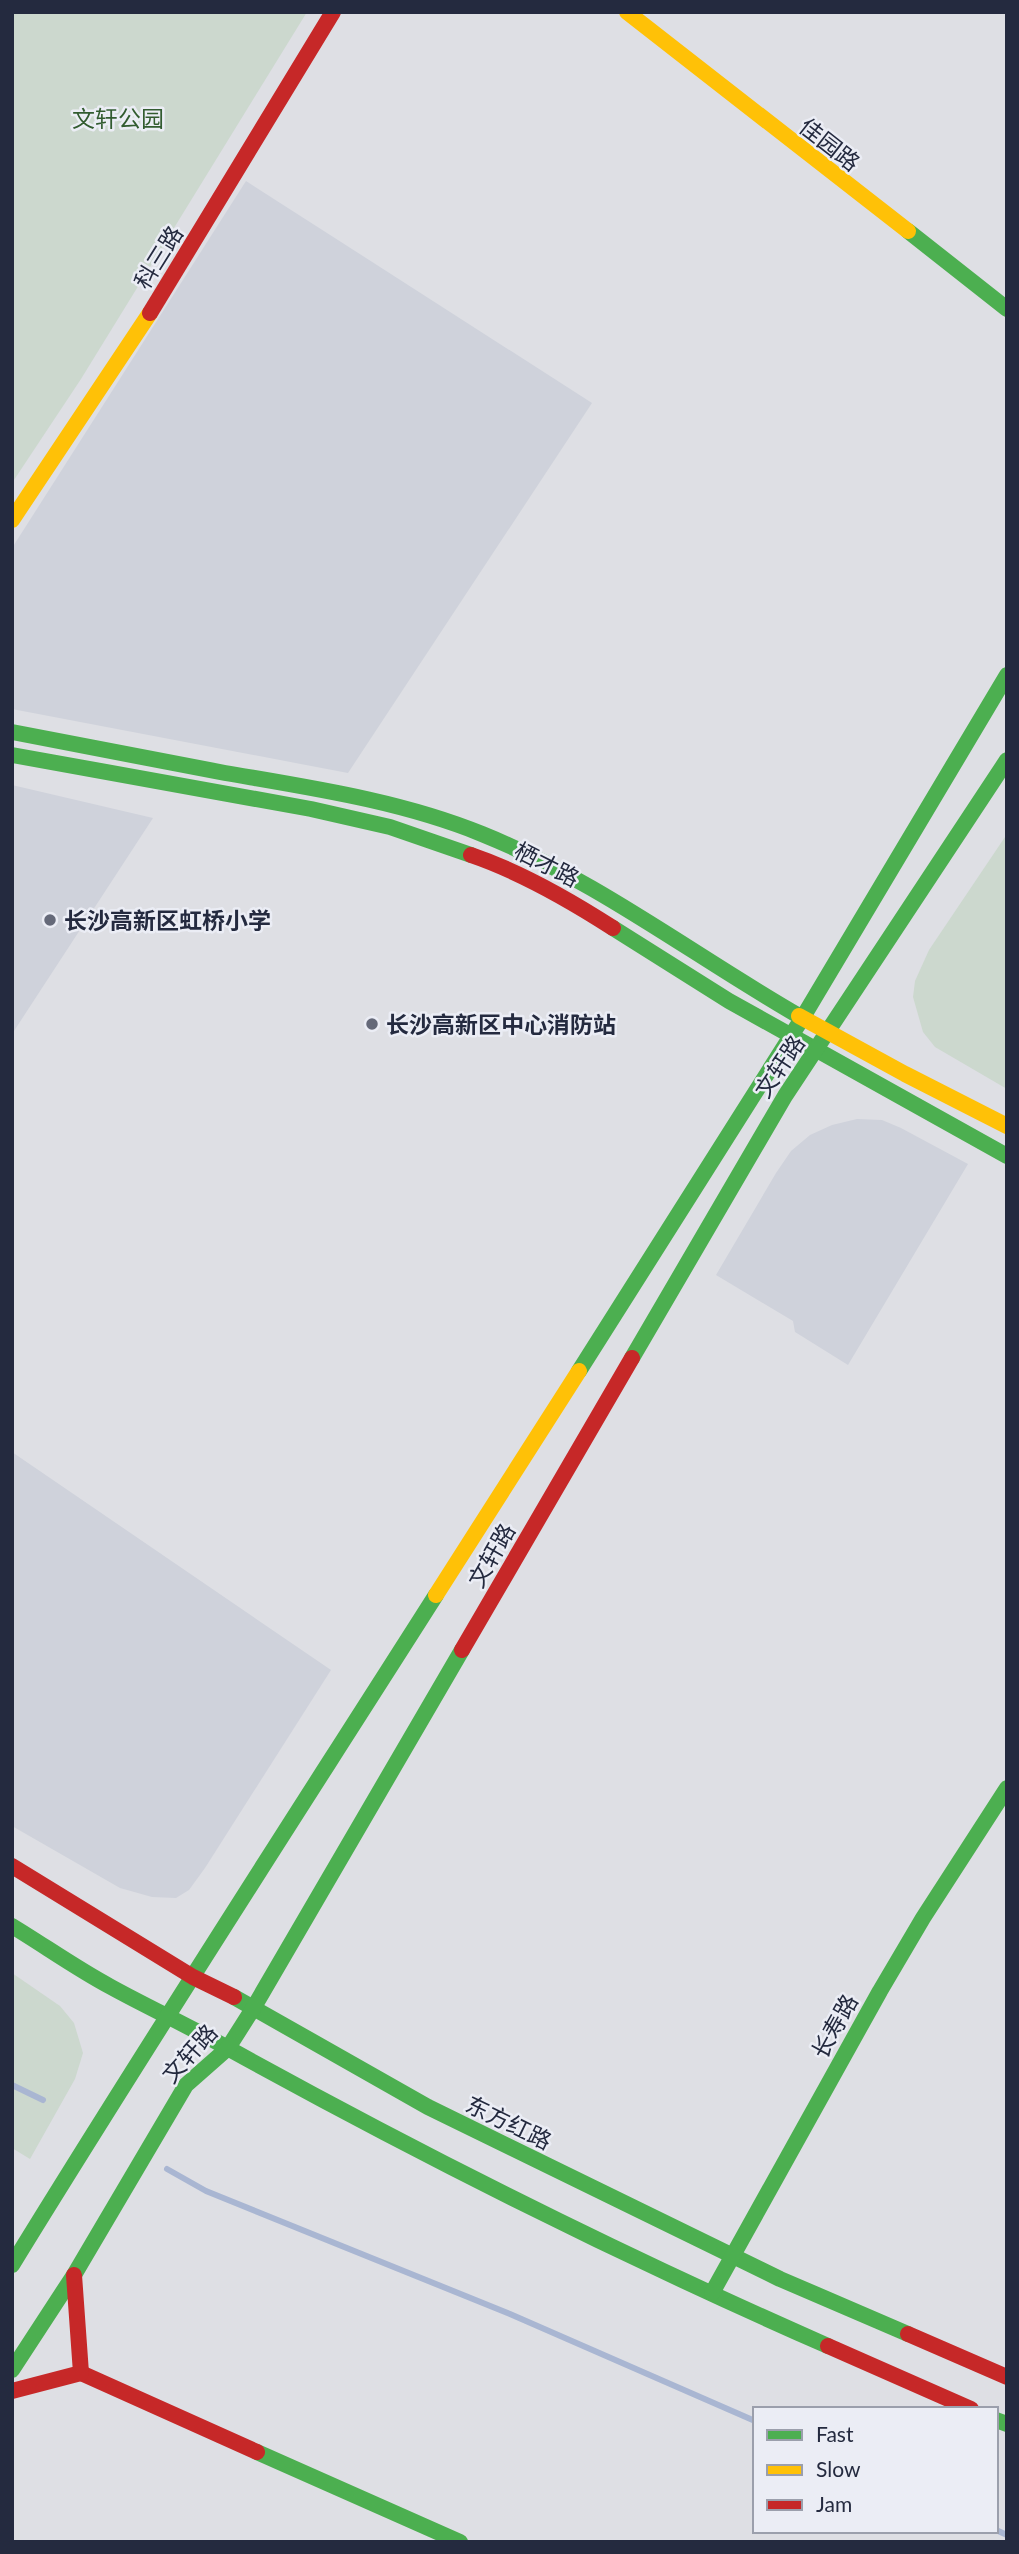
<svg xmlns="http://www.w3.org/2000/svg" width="1019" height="2554" viewBox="0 0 1019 2554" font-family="Lato,'Noto Sans SC',sans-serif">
  <rect width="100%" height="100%" fill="#dedfe4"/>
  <!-- built -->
  <g fill="#cfd2db">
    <polygon points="246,181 592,403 348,773 12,709 12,548"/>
    <polygon points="12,785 153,818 12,1034"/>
    <polygon points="857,1119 882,1120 901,1128 968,1164 848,1365 795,1332 793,1321 716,1275 776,1173 791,1151 810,1135 832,1125"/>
    <polygon points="12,1452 331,1670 205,1868 189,1890 176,1898 152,1897 120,1888 12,1826"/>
  </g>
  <!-- green -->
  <g fill="#ccd8ce">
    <polygon points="12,12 307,12 81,379 12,483"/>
    <polygon points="1007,834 1007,1089 935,1047 923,1032 913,997 915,981 929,950"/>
    <polygon points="12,1973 60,2006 74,2023 83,2053 75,2079 30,2159 12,2148"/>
  </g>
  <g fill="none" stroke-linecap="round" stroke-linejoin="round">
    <!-- stream -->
    <g stroke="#a9b6d2" stroke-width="6">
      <polyline points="12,2085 43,2100"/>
      <polyline points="167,2169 206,2191 510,2314 755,2421"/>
      <polyline points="996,2530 1007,2535"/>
    </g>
    <!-- fast -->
    <g stroke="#4caf50" stroke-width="16">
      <polyline points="908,231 1007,309"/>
      <path d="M12,732C83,746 154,760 225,773C312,788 401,801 482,834C596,880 693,955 799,1016"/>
      <polyline points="12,755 311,809 390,827 471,855"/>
      <polyline points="613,928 729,1001 1007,1156"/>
      <polyline points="632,1358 785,1096 1007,760"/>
      <polyline points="579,1371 803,1017 1007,675"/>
      <path d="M12,1926C45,1946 77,1969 111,1987C151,2009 193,2028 233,2051C427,2158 625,2257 828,2346"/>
      <polyline points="234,1997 428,2107 780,2279 908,2334"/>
      <path d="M12,2265C150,2040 294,1818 436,1595"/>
      <polyline points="712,2293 880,1991 923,1918 1007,1788"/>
      <polyline points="12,2370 74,2275 186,2085 228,2048 254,2007 462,1650"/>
      <polyline points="996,2420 1007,2424"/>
      <polyline points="257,2452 460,2542"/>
    </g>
    <!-- slow -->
    <g stroke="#ffc107" stroke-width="16">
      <polyline points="627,12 908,231"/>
      <polyline points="12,520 150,313"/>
      <polyline points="799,1016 905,1074 1007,1126"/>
      <polyline points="436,1595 579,1371"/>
    </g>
    <!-- jam -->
    <g stroke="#c62828" stroke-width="16">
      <polyline points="150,313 333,12"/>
      <path d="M471,855C521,872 568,899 613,928"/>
      <polyline points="462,1650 632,1358"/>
      <polyline points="12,1866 193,1977 234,1997"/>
      <polyline points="908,2334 1007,2377"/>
      <polyline points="828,2346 971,2409"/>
      <polyline points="81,2373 257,2452"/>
      <polyline points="12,2391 81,2373 74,2275"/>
    </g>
  </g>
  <!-- markers -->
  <g fill="#656979" stroke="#ebedf5" stroke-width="2.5">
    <circle cx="50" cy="920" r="7"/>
    <circle cx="372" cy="1024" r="7"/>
  </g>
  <g text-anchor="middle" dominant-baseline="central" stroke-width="5" stroke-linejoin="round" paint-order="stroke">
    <!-- park labels -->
    <g font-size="23" fill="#325c30" stroke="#ebedf5">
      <text x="118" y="118">文轩公园</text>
    </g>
    <!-- street labels -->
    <g font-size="23" fill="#242a3f" stroke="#ebedf5">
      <text transform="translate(830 144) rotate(38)">佳园路</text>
      <text transform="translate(158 257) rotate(-58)">科三路</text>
      <text transform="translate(547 864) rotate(27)">栖才路</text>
      <text transform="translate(779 1066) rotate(-56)">文轩路</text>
      <text transform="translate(491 1555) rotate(-60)">文轩路</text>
      <text transform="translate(834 2026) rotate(-61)">长寿路</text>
      <text transform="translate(189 2053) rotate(-48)">文轩路</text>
      <text transform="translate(509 2122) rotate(26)">东方红路</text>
    </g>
    <!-- poi labels -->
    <g font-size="23" font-weight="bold" fill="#242a3f" stroke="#ebedf5" text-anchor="start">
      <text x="64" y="920">长沙高新区虹桥小学</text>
      <text x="386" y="1024">长沙高新区中心消防站</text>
    </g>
  </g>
  <!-- border -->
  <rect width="1019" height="2554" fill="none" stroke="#242a3f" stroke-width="28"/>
  <!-- legend -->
  <rect x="753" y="2407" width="245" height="126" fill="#ebedf5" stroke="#9b9fac" stroke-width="2"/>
  <rect x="767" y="2430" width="35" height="10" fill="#4caf50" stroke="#9b9fac" stroke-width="2"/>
  <text x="816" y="2442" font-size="21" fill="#242a3f">Fast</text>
  <rect x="767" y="2465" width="35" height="10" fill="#ffc107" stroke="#9b9fac" stroke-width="2"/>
  <text x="816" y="2477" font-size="21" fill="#242a3f">Slow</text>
  <rect x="767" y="2500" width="35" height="10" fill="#c62828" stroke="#9b9fac" stroke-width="2"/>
  <text x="816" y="2512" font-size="21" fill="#242a3f">Jam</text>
</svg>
